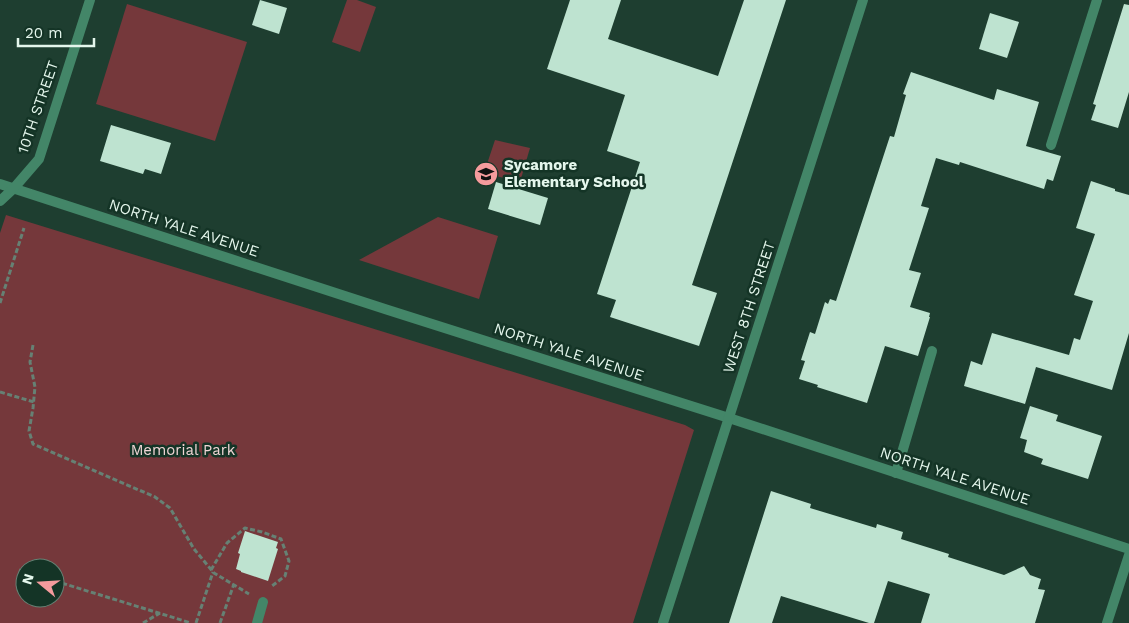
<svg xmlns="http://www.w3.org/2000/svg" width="1129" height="623" viewBox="0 0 1129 623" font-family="'Work Sans',sans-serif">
  <rect width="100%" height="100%" fill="#1e3e30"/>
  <!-- green -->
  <g fill="#75383b" fill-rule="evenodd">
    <polygon points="347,0 357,0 376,7 360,52 332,42"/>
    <polygon points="127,4 247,42 215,141 96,104"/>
    <polygon points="495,140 530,148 520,182 484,173"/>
    <path d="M6,215L685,425L694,430L633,623H0V233ZM25,568H55V598H25Z"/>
    <polygon points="438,217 498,236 479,299 359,260"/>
  </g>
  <!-- building -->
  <g fill="#bee3d0">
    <polygon points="260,0 287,8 279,34 252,25"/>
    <polygon points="570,0 621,0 608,39 718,76 744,0 786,0 692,285 717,293 699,346 610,317 616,300 597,294 640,162 607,151 625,95 547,69"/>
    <polygon points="1124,4 1129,5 1129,92 1118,128 1091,120 1096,105 1093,104"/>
    <polygon points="990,13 1019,22 1007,58 979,49"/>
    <polygon points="911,72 994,100 997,89 1039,102 1026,146 1061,156 1053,181 1047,179 1044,189 960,162 959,165 936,158 921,206 929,208 909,270 921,273 910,307 930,313 929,317 930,317 918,356 885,346 867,403 817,387 818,385 799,379 805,361 801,360 810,332 815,334 825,302 828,304 830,299 836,301 890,136 894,137 906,95 903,94"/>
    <polygon points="111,125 171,143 161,174 145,169 143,174 100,161"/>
    <polygon points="1091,181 1115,189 1115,191 1129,195 1129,333 1112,390 1036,367 1025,404 964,386 971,361 982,365 992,333 1069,355 1074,338 1080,340 1093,301 1074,295 1095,234 1076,228"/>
    <polygon points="496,182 548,198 540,225 488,209"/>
    <polygon points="1030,406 1058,415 1056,421 1102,436 1088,479 1041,464 1043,459 1024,452 1027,440 1020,438"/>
    <polygon points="771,491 811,504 810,508 876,528 877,524 903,532 901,539 949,554 948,557 1004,575 1024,566 1030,575 1041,579 1038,589 1045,590 1035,623 921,623 930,594 888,581 874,623 869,623 781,596 772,623 729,623"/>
    <polygon points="245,531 278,542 276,548 278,549 268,581 241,572 241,571 236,569 240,554 238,553"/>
  </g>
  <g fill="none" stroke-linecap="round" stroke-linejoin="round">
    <!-- path -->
    <g stroke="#668174" stroke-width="3" stroke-dasharray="5 2.5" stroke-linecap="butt">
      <polyline points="0,303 24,228"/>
      <polyline points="33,345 30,362 35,387 33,408 29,431 33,444 155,497 170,508 194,549 214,573 249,594"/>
      <polyline points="0,392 34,402"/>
      <polyline points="19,570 25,572"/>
      <polyline points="211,570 227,543 245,528 262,532 281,539 289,561 285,576 272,586"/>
      <polyline points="55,581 191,623"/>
      <polyline points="143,623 160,613"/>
      <polyline points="196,623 213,572"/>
      <polyline points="220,623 234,584"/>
    </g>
    <!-- service -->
    <g stroke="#438668" stroke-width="10">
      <polyline points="1051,145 1097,0"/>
      <polyline points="896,473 932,351"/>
    </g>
    <!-- minor -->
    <g stroke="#438668" stroke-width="10">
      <polyline points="0,184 388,310 729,418 1129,549"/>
      <polyline points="0,201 14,188 39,159 90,0"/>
      <polyline points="257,623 263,602"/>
      <polyline points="663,623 863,0"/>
      <polyline points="1107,623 1129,555"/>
    </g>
  </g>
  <!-- icons -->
  <defs>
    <g id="school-disc" transform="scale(1.25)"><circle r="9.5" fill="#f59b9d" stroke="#143426"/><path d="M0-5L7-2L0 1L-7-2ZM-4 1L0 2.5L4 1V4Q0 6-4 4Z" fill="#111"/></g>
  </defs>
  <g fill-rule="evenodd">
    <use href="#school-disc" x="486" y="174"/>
  </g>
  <g text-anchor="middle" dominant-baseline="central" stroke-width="5" stroke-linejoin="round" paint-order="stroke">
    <!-- street labels -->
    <g font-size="15" fill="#e4f6ec" stroke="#143426">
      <text transform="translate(38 107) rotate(-71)">10TH STREET</text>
      <text transform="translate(184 228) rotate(18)">NORTH YALE AVENUE</text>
      <text transform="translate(749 307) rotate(-72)">WEST 8TH STREET</text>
      <text transform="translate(569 352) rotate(18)">NORTH YALE AVENUE</text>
      <text transform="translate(955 476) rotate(18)">NORTH YALE AVENUE</text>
    </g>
    <!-- poi labels -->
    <g font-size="15" font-weight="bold" fill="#e4f6ec" stroke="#143426" text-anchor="start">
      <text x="504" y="165">Sycamore<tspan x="504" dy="17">Elementary School</tspan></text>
    </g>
    <!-- park labels -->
    <g font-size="15" fill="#f1d5d5" stroke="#143426">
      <text x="183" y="450">Memorial Park</text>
    </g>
  </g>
  <!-- north arrow -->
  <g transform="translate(40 583) rotate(288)"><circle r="24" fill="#143426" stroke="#678275"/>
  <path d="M0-4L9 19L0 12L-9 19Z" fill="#f59b9d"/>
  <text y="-8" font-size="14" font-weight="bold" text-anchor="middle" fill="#e4f6ec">N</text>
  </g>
  <!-- scale -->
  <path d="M18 38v8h76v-8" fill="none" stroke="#e4f6ec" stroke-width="2.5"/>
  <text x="25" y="38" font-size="15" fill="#e4f6ec" stroke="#143426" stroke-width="4" paint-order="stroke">20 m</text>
</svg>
